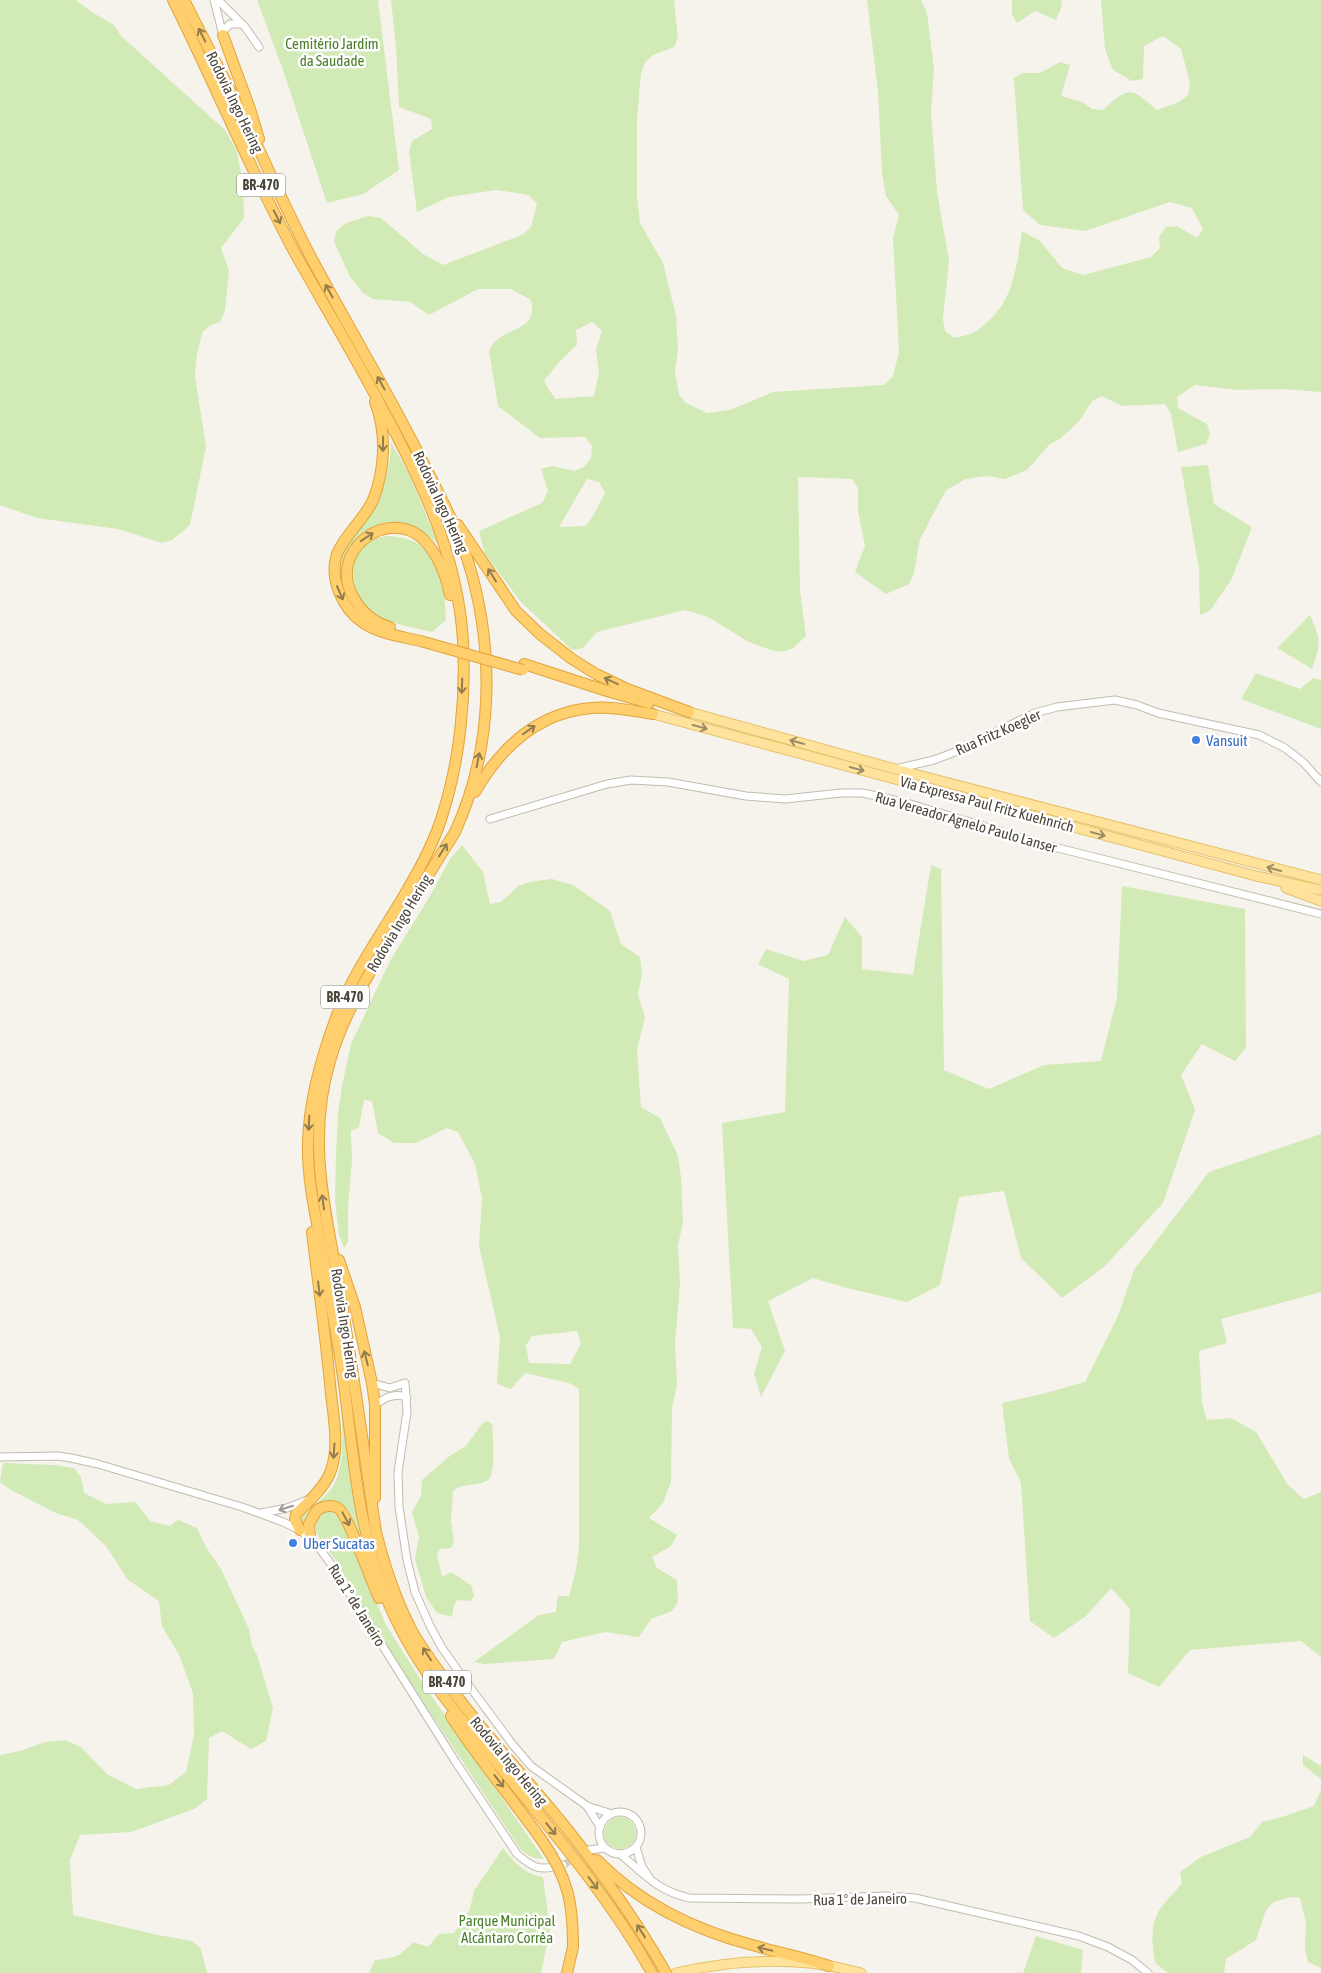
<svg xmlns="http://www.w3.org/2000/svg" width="1321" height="1973" viewBox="0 0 1321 1973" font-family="'Asap Condensed',sans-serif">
  <rect width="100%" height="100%" fill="#f6f3ec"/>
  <!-- green -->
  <g fill="#d2eab5" fill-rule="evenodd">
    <polygon points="0,0 76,0 90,11 114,25 121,36 225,130 237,151 243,184 244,218 221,248 229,270 225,310 220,322 210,325 202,333 197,355 195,376 206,447 190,525 172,540 162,543 118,529 37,518 0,505"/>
    <polygon points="257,0 378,0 399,170 363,194 327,203 283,70"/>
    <path d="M391,0H674L678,37L674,47L653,55L645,62L641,73L637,119V197L640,223L663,263L676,316L678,349L675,372L679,395L686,403L707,413L730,410L773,392L884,385L893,376L899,352L893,238L899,215L886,196L882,173L878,91L867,0H921L927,13L934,68L931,112L937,192L949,261L943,319L945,331L954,338C961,336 971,335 976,331C1013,307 1016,271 1022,231L1040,241L1062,268L1083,275L1151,257L1160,248L1159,237L1166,227L1177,226L1197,238L1203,229L1192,208L1170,202L1085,231L1040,225L1023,210L1014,78L1022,73H1040L1060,62L1070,65L1061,96L1082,102L1092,109L1103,110C1130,86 1130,87 1157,110L1179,102L1188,95L1190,83L1181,49L1163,36L1144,46L1143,79L1132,81L1113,70L1105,49L1101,0H1321V392L1283,389L1238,390L1195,385L1177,397L1178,408L1207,424L1210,434L1206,444L1178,452L1171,414L1165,404L1122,406L1102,396L1092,401L1080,420L1060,439L1050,444L1027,470L1005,479L987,476L966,479L946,490L920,539L914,573L909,584L886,594L855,572L865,546L858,511V488L852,479L798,477L800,591L806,636L793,648L782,652L771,650L749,642L708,617L685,610L597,632L583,648L572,650L521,602L485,554L479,531L542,503L548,491L541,469L552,466L574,471L584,467L591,458L592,446L585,437L540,438L498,406L489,352C491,347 494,341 498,339C516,326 537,328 531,300L511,289H478L429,315L410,302L373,299L363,293L349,275L334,241L337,230L346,223L368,216L381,218L423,254L443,265L522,235L531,227L537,204L529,195L496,190L449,197L417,212L409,152L412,141L432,129L431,119L399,107L396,47ZM592,322L602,331L596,349L599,372L594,396L555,399L544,381L559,362L577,345L576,330ZM587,479L599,482L605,493L594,514L586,526L559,527Z"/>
    <polygon points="1012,0 1061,0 1062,6 1056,20 1035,11 1017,23 1012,14"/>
    <path d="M391,442L411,478L438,544C427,533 408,523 392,524C366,525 338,550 343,578C346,589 354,602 359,613C349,604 343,595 340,581C335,553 345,551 359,530C366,521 374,508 379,497C386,480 391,460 391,442Z"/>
    <polygon points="1208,465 1214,504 1252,527 1231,580 1210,611 1200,615 1199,569 1181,467"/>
    <path d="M390,536C397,537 406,538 413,541C442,555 445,592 446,620L432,632C411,627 384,623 367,608C351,595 348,559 364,544C371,537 381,537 390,536Z"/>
    <path d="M1310,615C1321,641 1321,642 1312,669L1277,648Z"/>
    <polygon points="1256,673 1300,689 1313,678 1321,680 1321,729 1241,699"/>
    <path d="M462,845L483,872L490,904L501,902L518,886L529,882L552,879L573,885L610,911L621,944L640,957L642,974L638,995L645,1017L637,1050L641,1107L660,1118L678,1156L681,1178L683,1223L678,1245L680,1285L675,1344L677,1385L672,1408L671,1482L663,1503L649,1518L677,1535L671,1546L652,1557L657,1568L677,1580L678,1602L672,1611L651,1619L639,1637L605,1632L562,1642L554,1659L484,1664L474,1662L539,1615L556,1612L558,1596H569L576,1570L579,1548V1389L569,1383L525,1373L511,1389L497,1384L500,1337L479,1246L482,1198L475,1164L458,1132L447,1128L416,1143H394L378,1133L372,1101L364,1100L359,1127L351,1131L352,1160L348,1207V1242L344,1248L339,1235L335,1201L336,1153L338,1114L342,1086L351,1044L390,961L430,896L450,859ZM577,1331L581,1344L570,1364L529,1363L526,1345L532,1336Z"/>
    <polygon points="931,865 941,869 944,1070 989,1089 1044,1065 1101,1061 1117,998 1122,886 1245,909 1246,1048 1235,1061 1202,1044 1181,1075 1195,1110 1163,1203 1104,1267 1062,1298 1021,1258 1004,1191 959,1197 940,1285 907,1302 847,1288 813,1278 768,1301 785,1351 761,1397 754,1374 762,1347 751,1329 733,1328 722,1123 785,1112 789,979 758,964 766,949 803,961 828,955 845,917 862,937 862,969 913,975"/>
    <polygon points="1321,1134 1321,1292 1221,1319 1227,1343 1199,1351 1202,1403 1207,1420 1231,1418 1256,1432 1288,1485 1304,1499 1321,1492 1321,1657 1301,1641 1190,1650 1159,1687 1128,1673 1130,1609 1111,1588 1086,1616 1054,1638 1030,1621 1021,1483 1009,1458 1002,1403 1042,1394 1085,1382 1118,1316 1134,1270 1209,1172"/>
    <path d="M336,1363L354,1503L363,1551C359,1539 353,1515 345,1506C328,1490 308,1509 303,1526L299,1520C307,1507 324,1500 332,1488C351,1457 339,1399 336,1363Z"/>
    <path d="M487,1421L492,1424C493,1434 496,1474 488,1480C478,1487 463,1482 453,1491L451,1520L454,1543L451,1548L440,1549L437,1554L442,1577L451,1572L471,1585L474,1596L470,1601L457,1600L454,1605L452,1617L437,1613L426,1597L415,1559L419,1537L412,1512L421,1496L422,1480L451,1455L466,1446L482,1424Z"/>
    <polygon points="3,1463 53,1465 74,1468 81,1477 84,1493 106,1504 135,1502 150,1521 170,1526 178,1520 197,1528 206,1547 221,1569 249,1629 252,1646 257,1655 273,1708 266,1741 251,1749 222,1731 209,1738 207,1799 194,1809 131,1832 80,1835 70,1860 73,1915 158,1935 192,1941 201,1949 207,1973 0,1973 0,1755 20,1751 45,1742 65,1740 81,1747 107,1774 136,1789 169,1785 186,1772 194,1735 193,1693 179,1655 162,1626 159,1601 128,1580 106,1546 78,1520 56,1513 11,1490 0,1482"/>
    <path d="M326,1512H331L341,1518L386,1625L422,1682L544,1859C533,1859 529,1856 521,1850L377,1632L335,1559L319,1538L316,1531V1524L321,1514Z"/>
    <polygon points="1303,1755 1321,1766 1321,1779 1303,1765"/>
    <path d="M1321,1790V1968L1308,1962L1305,1949L1306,1922L1300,1898L1291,1897L1274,1902L1266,1910L1256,1940L1226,1959L1224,1973H1168L1155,1963C1153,1949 1150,1931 1156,1917C1161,1904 1174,1894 1182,1883L1180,1872L1201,1857L1250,1837L1262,1822L1285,1816L1314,1806Z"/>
    <circle cx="620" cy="1833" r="16"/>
    <path d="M503,1848C514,1862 524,1874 543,1877L550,1930L541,1973H369L375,1960C394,1958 400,1957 413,1942L428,1947L439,1934L454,1933L470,1909L474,1891Z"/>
    <polygon points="1036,1936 1083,1950 1081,1973 1023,1973"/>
  </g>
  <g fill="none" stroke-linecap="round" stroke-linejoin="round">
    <!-- tertiary-tunnel -->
    <polyline stroke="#d4d0c8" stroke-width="7" stroke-dasharray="7 3.5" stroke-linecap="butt" points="563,1865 589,1850"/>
    <!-- tertiary casing -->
    <g stroke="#c2bbae" stroke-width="9">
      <g id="tertiary">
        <polyline points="214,0 223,35"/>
        <polyline points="218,0 245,27 259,47"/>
        <polyline points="223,34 224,30 230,24 241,24"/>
        <polyline points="895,769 934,760 955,752 1035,713 1057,707 1115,700 1137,705 1158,713 1259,735 1285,748 1303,762 1321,782"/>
        <polyline points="490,819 607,784 631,780 668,782 746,796 785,799 841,793 863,793 907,803 1042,844 1321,914"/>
        <polyline points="372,1383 390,1388 405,1383 407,1412 398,1472 399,1507 407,1560 415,1592 430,1626 442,1648 464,1679 513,1745 531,1766 587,1806 612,1814"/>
        <path d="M375,1405C386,1397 394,1393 407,1397"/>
        <path d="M0,1457L58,1456L71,1458L98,1464L242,1507L283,1522L300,1530L317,1545L331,1564L455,1761L517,1854C534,1869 540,1871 563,1865"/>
        <polyline points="261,1513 287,1508 308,1500"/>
        <polyline points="587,1806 600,1827"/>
        <circle cx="620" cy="1833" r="21"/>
        <polyline points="636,1847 642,1867 649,1877"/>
        <polyline points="589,1850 604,1848"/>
        <path d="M620,1854C645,1874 656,1890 689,1898L801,1899L887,1896L915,1898L1079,1936L1108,1947L1132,1960L1148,1973"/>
      </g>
    </g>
    <!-- primary casing -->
    <g stroke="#e6c16a" stroke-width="11">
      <g id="primary">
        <polyline points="689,712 895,769 1321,880"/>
        <polyline points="653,714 1256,876 1321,890"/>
        <polyline points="1286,888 1321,901"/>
        <path d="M676,1973C735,1959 802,1956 861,1973"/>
      </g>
    </g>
    <!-- motorway casing -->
    <g stroke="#e0a43c" stroke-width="12">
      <g id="motorway">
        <path d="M173,0C215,84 251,172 296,255C324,305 354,355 381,406C421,480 458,555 463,641C466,697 460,759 443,813C435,841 421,867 406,892C383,932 354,971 337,1015C322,1055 309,1099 308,1142C307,1178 315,1213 322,1249C328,1285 334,1321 340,1357C352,1431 354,1509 380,1581C405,1653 449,1705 497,1763C552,1831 609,1896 652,1973"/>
        <path d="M184,0C203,38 223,75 242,114C268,167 291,222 320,274C356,340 395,405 429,474C443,502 458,530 468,561C495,649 494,747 455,832C433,867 411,903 390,939C366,978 343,1016 330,1061C304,1148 330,1225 343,1311C355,1384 365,1458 376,1532C384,1564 394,1595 409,1625C417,1642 429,1657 440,1673C478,1728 525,1776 567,1829C603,1874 637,1922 666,1973"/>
        <polyline points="223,35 250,109 259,139"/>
        <path d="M375,402C387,433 385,470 373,500C364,520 345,534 337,554C329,578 342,608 362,622C378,634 405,637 424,642"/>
        <polyline points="458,525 516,611 540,634 572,659 596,674 627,689 689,712"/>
        <path d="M390,627C375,623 363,613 355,600C324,552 388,505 424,540C438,555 446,575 450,595"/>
        <polyline points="524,664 607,691 649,703"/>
        <path d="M475,792C501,747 539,712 592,708C612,706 633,711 653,714"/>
        <polyline points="339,1260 355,1307 372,1383 375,1405 375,1498"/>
        <path d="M300,1530L295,1520L296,1514C308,1502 323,1489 330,1473C341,1446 332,1411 330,1383C325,1332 318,1282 312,1232"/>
        <path d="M310,1538L309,1524L317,1510C323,1506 333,1504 339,1509C348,1515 372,1583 379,1598"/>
        <path d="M451,1716C479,1760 513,1799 543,1842"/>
        <path d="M597,1860C640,1904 697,1931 756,1946C780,1953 805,1958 829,1966"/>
        <polyline points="567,1973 573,1947"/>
      </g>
    </g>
    <!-- tertiary -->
    <use href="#tertiary" stroke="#fff" stroke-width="7"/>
    <!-- primary -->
    <use href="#primary" stroke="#ffe39c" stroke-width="9"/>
    <!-- motorway -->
    <use href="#motorway" stroke="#ffcf6e" stroke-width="10"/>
    <!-- motorway-bridge casing -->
    <g stroke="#e0a43c" stroke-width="12" stroke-linecap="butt">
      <g id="motorway-bridge">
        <polyline points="424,642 523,670"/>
        <path d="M543,1842C568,1878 573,1903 573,1947"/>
      </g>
    </g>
    <!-- motorway-bridge -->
    <use href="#motorway-bridge" stroke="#ffcf6e" stroke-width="10"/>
  </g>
  <!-- one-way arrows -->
  <defs><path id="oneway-shaft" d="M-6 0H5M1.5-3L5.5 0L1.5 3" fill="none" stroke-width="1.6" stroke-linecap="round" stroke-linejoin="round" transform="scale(1.25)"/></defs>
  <g stroke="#937c4e">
    <use href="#oneway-shaft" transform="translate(202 35) rotate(-117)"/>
    <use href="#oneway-shaft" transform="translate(277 217) rotate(63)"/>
    <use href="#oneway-shaft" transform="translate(329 291) rotate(-119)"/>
    <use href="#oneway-shaft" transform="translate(381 383) rotate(-119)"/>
    <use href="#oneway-shaft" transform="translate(383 444) rotate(91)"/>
    <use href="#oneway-shaft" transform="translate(367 537) rotate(-34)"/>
    <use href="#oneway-shaft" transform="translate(492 575) rotate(-122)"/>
    <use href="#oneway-shaft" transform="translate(340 593) rotate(66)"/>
    <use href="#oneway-shaft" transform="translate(611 681) rotate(-155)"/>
    <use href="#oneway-shaft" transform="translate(462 686) rotate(92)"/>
    <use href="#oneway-shaft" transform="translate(529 730) rotate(-35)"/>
    <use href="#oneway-shaft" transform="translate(478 760) rotate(-79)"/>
    <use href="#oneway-shaft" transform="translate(443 850) rotate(-58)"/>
    <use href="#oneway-shaft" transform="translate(309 1123) rotate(93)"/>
    <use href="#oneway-shaft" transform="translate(323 1202) rotate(-98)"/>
    <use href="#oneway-shaft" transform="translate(319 1289) rotate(83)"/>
    <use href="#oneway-shaft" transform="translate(366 1358) rotate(-104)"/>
    <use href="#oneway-shaft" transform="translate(334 1451) rotate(94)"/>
    <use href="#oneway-shaft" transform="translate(346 1519) rotate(62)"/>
    <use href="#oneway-shaft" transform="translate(427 1654) rotate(-123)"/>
    <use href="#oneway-shaft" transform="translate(499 1781) rotate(52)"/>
    <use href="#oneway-shaft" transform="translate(551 1829) rotate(51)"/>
    <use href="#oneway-shaft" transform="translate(593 1883) rotate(53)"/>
    <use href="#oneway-shaft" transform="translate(641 1931) rotate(-122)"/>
    <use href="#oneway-shaft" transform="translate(765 1949) rotate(-167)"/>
  </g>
  <g stroke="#9c8c66">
    <use href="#oneway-shaft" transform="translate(700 727) rotate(15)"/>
    <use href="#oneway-shaft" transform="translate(797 742) rotate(-164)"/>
    <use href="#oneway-shaft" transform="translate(857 769) rotate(15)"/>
    <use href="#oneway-shaft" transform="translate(1098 834) rotate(15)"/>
    <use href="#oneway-shaft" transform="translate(1274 869) rotate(-165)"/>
  </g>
  <use stroke="#9c9892" href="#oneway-shaft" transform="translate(286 1508) rotate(163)"/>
  <!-- markers -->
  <g fill="#3f7fe0" stroke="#fff" stroke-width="2">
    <circle cx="1196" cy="740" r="5"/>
    <circle cx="293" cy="1543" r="5"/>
  </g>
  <g text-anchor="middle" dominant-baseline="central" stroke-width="5" stroke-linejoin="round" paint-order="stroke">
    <!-- shield labels -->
    <g fill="#fff" stroke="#817c74" stroke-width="1">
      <rect x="237" y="173.5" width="48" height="23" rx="4"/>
      <rect x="321" y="985.5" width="48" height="23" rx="4"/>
      <rect x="423" y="1670.5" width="48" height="23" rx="4"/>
    </g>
    <g font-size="14" font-weight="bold" fill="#4b4439">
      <text x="261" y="185">BR-470</text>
      <text x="345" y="997">BR-470</text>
      <text x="447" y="1682">BR-470</text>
    </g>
    <!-- park labels -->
    <g font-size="15" fill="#4a7f2a" stroke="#fff">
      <text x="332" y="43">Cemitério Jardim<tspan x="332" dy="17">da Saudade</tspan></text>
      <text x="507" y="1920">Parque Municipal<tspan x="507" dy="17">Alcântaro Corrêa</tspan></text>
    </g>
    <!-- street labels -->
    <g font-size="15" fill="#4b4439" stroke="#fff">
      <text transform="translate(235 102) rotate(64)">Rodovia Ingo Hering</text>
      <text transform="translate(441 502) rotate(65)">Rodovia Ingo Hering</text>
      <text transform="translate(998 732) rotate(-24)">Rua Fritz Koegler</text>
      <text transform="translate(987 804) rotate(15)">Via Expressa Paul Fritz Kuehnrich</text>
      <text transform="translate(966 822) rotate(16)">Rua Vereador Agnelo Paulo Lanser</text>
      <text transform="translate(399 923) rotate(-59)">Rodovia Ingo Hering</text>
      <text transform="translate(345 1323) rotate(81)">Rodovia Ingo Hering</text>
      <text transform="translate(357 1605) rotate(58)">Rua 1º de Janeiro</text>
      <text transform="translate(509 1761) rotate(50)">Rodovia Ingo Hering</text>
      <text transform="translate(860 1899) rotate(-1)">Rua 1º de Janeiro</text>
    </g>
    <!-- shop labels -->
    <g font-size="15" fill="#366cbe" stroke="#fff" text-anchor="start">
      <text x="1206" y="740">Vansuit</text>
      <text x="303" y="1543">Uber Sucatas</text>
    </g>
  </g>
</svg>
